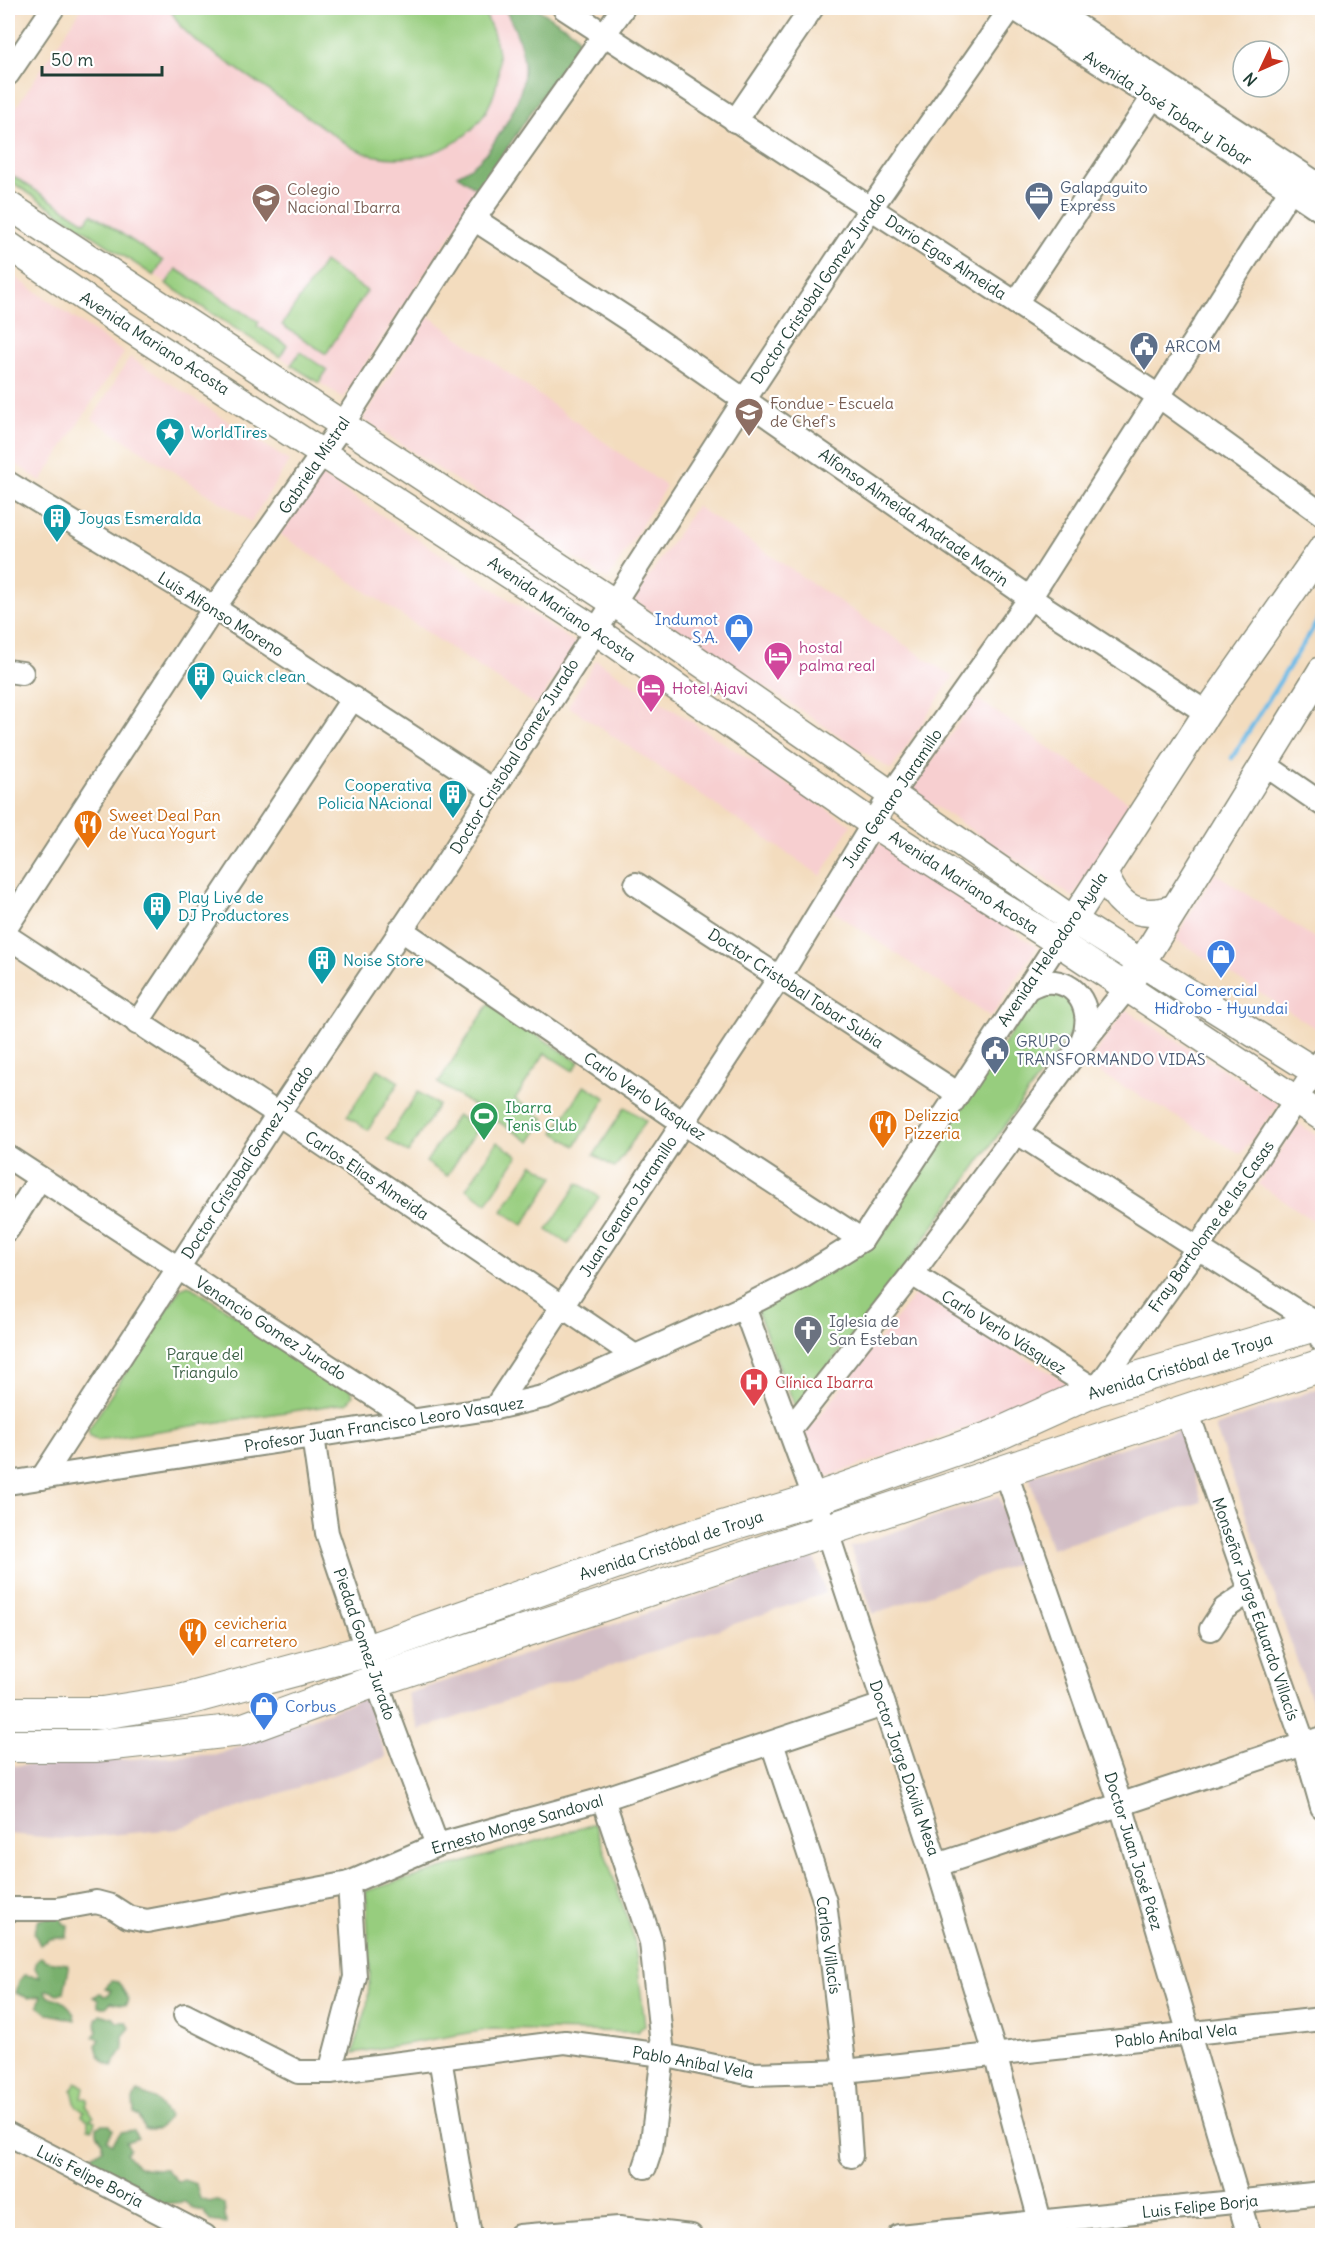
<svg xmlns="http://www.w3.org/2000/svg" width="1330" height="2243" viewBox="0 0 1330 2243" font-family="Delius,sans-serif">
  <rect width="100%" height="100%" fill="#fff"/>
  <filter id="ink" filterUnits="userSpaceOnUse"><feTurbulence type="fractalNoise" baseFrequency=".0167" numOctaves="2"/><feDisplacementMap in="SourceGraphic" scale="12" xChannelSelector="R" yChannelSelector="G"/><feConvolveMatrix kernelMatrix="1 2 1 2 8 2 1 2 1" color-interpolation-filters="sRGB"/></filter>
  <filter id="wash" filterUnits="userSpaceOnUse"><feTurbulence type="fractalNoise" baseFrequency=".008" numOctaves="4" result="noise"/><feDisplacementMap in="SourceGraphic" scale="24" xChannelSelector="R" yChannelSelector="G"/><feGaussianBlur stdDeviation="1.35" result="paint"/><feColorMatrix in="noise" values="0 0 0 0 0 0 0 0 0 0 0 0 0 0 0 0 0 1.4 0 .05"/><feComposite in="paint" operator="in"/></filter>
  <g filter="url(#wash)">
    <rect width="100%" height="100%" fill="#f3dcbe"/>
    <!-- built -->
    <g fill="#f7cfd0">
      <polygon points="8,8 22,8 8,30"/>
      <polygon points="82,8 536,8 574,32 579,41 343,398 8,179 8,119"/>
      <polygon points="8,272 124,353 41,481 8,459"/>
      <polygon points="427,315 666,486 608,580 363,419"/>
      <polygon points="130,357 289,461 251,522 92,419"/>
      <polygon points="319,474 577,644 537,706 280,534"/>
      <polygon points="696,506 953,677 891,770 633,600"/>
      <polygon points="596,660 851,825 821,876 568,706"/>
      <polygon points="976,698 1133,805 1073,897 911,790"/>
      <polygon points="874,840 1037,947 991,1017 831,910"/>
      <polygon points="1215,873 1322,943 1322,1023 1318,1030 1175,939"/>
      <polygon points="1126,1010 1280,1104 1241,1154 1086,1065"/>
      <polygon points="1299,1124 1322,1139 1322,1226 1258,1184"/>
      <polygon points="916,1293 1078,1389 818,1480 804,1435"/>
    </g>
    <!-- industrial -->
    <g fill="#d2bdc5">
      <polygon points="1322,1387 1322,1719 1318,1720 1215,1427"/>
      <polygon points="1180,1430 1202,1502 1051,1549 1029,1476"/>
      <polygon points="999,1496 1022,1562 873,1614 850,1547"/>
      <polygon points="814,1557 826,1593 419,1730 407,1694"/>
      <polygon points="366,1697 386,1757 177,1829 64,1839 8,1834 8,1766 220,1754"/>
    </g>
    <!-- green -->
    <g fill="#97cd7e" stroke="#5b8559" stroke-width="1.5">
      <path d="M169,8H481C520,68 492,141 420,156C397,160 375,159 353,148L196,41L181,27Z"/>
      <polygon points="13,176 85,222 92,214 163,261 154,276 10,181"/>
      <polygon points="324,262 367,291 326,354 282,325"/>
      <polygon points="176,269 259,322 257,326 287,345 280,357 166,284"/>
      <polygon points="300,352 327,370 319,383 291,365"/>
      <polygon points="1069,990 1078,1022 907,1264 796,1409 756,1308 865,1247 1039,992"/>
      <polygon points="489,1004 579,1062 573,1071 545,1053 515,1099 545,1119 530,1142 438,1083"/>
      <polygon points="378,1069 399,1082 368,1130 347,1116"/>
      <polygon points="585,1085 606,1098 575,1146 554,1132"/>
      <polygon points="418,1092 438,1105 408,1153 387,1139"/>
      <polygon points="625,1107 646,1121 615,1168 594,1155"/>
      <polygon points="457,1115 478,1128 447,1176 426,1162"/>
      <polygon points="497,1142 518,1156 487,1203 466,1189"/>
      <polygon points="533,1164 554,1177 523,1225 502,1211"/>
      <polygon points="578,1183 599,1197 568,1244 547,1230"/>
      <polygon points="188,1285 351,1389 353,1396 347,1403 98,1440 90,1436 88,1430 181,1288"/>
      <polygon points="595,1824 634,1938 645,2025 637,2032 492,2029 353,2053 367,2007 370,1973 366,1891"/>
      <polygon points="76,2082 84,2087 82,2097 88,2099 86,2107 94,2116 90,2119 95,2121 93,2129 88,2128 88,2120 82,2116 84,2112 76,2106 72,2090"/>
    </g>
    <!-- forest -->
    <g fill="#79b06d" stroke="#4c7650" stroke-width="1.5">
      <path d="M504,8H536L574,32L579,41L479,190L457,175C479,165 490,150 502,130C531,84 531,55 504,8Z"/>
      <polygon points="59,1916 64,1924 68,1925 67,1937 50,1939 40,1945 34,1933 39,1920"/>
      <path d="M41,1957L47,1961L67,1964L69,1968L64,1992L58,1994L47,1990L45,1992L48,1997C60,1997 74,2007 75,2020L49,2014L38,2006L41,1996L28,1998L16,1993L19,1981L24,1975L40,1977L35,1968L37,1960Z"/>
      <polygon points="111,1981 118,1982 129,2000 125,2005 111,2002 106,2007 98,2007 98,2000 93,1997 101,1993 104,1996 108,1995 111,1990 105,1988"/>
      <path d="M100,2014L113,2018L117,2022H127L130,2028L123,2036V2049L112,2066C101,2063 98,2055 96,2045L100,2040L93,2037L97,2032L96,2019Z"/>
      <polygon points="138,2092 155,2099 169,2116 158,2129 144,2129 139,2116 134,2113 133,2099"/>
      <path d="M102,2125H110L113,2130L107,2140L112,2144L121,2132L133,2130L138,2138L126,2142L130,2149L126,2153C139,2172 146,2168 166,2169L178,2182L184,2180L196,2184L200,2199L210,2202L215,2200L224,2204L226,2223L210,2221L203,2211L193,2209L185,2202L160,2204L131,2180L112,2181L96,2167L92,2156L102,2149V2141L97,2133V2127Z"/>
    </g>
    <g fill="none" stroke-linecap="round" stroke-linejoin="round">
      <!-- stream -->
      <polyline stroke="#6dbce8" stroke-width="4.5" points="1232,758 1322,614"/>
    </g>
  </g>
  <g filter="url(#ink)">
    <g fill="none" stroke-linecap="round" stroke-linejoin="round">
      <!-- minor casing -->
      <g stroke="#898c79" stroke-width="26">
        <g id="minor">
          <polyline points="564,8 1160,397 1322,514"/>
          <polyline points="1013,8 1153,97 1322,211"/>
          <polyline points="1051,8 1322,187"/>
          <polyline points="8,74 53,8"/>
          <polyline points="735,121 812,8"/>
          <polyline points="474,219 629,320 1030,598 1207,713"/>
          <polyline points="1016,303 1153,97"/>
          <polyline points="8,483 214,608 493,790"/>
          <polyline points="8,671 22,673"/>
          <polyline points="1264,764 1322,804"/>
          <polyline points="636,884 957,1093"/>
          <polyline points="8,925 214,608 343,424 474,219 623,8"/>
          <polyline points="400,929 683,1123 862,1240"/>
          <polyline points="8,937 278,1114 635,1356"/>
          <path d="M1026,989C1031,987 1038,983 1044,982C1079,978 1095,1013 1082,1041"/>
          <polyline points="137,1023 353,698"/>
          <polyline points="1016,1132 1317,1324 1322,1341"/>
          <polyline points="8,1157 413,1421"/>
          <polyline points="8,1229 40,1178"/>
          <polyline points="912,1274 1096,1390 1197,1249 1322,1060"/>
          <polyline points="744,1307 827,1532 937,1865 995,2054 1044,2236"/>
          <polyline points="495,1408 779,978 890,796 1030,598 1291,189"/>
          <polyline points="1187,1411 1304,1744 1322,1807"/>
          <polyline points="790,1429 912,1274 1081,1045 1126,989"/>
          <polyline points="313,1436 327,1533 386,1708 437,1845"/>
          <polyline points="1005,1470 1121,1805 1249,2236"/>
          <polyline points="42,1478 278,1114 445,865 745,399 871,208 1011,8"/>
          <polyline points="8,1483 495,1408 547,1396 744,1307 801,1278 862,1240 1058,942"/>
          <polyline points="1211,1629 1224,1609 1250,1591"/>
          <polyline points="772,1743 825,1902 845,2071 851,2156"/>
          <polyline points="603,1799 651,1942 663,2055 651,2149 645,2167"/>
          <polyline points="937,1865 1322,1738"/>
          <polyline points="8,1909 57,1909 96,1902 111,1906 128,1917 147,1921 349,1883 437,1845 603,1799 883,1705"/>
          <polyline points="185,2015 298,2072 330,2072 565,2042 663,2055 752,2074 845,2071 1322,2019"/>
          <polyline points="440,2058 470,2236"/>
          <polyline points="330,2072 355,1977 349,1883"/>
          <polyline points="8,2134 205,2236"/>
          <polyline points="519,2236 619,2228 691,2236"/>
          <polyline points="899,2236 1322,2193"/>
        </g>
      </g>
      <!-- major casing -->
      <g stroke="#898c79" stroke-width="30">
        <g id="major">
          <polyline points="8,205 613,602 1073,920 1322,1076"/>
          <polyline points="8,245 124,325 595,630 873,824 1058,942 1322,1117"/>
          <path d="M1104,872C1117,908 1139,920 1175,908"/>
          <polyline points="1064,934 1207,713 1322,549"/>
          <polyline points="1132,978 1322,670"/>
        </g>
      </g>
      <!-- highway casing -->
      <g stroke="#898c79" stroke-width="34">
        <g id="highway">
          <polyline points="8,1713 102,1713 184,1700 366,1651 683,1539 815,1499 994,1436 1096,1390 1322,1323"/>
          <polyline points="8,1746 95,1746 241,1730 378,1680 1322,1365"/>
        </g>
      </g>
      <!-- minor -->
      <use href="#minor" stroke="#fff" stroke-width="22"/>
      <!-- major -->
      <use href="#major" stroke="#fff" stroke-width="27"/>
      <!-- highway -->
      <use href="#highway" stroke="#fff" stroke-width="32"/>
    </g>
  </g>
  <!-- icons -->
  <defs>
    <g id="office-pin" transform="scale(1.5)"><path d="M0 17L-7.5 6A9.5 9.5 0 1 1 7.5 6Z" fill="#5c6f8a" stroke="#fff"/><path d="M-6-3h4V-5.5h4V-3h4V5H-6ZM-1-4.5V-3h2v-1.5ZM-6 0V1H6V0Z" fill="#fff"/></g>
    <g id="school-pin" transform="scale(1.5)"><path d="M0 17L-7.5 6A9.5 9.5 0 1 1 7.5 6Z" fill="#8d6e63" stroke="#fff"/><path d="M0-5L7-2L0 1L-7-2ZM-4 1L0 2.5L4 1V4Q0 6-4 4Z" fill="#fff"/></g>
    <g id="civic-pin" transform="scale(1.5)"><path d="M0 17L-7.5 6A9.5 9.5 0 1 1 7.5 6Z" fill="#5c6f8a" stroke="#fff"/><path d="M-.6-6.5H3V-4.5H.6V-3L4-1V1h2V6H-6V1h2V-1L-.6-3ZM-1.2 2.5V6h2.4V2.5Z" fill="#fff"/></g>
    <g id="sight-pin" transform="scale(1.5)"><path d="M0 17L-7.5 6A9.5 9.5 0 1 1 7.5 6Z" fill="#0f9aa8" stroke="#fff"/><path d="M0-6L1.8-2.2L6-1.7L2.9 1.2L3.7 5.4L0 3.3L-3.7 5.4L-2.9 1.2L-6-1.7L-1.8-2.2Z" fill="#fff"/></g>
    <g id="building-pin" transform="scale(1.5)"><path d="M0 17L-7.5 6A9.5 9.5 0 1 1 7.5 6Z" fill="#0f9aa8" stroke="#fff"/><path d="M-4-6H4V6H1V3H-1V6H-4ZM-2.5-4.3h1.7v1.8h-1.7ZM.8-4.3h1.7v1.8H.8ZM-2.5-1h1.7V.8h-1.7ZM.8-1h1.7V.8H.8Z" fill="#fff"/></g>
    <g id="shop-pin" transform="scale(1.5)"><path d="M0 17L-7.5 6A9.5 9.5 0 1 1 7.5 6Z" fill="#3f7fe0" stroke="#fff"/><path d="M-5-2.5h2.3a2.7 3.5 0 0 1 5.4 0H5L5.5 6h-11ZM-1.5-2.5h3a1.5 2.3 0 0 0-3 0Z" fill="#fff"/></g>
    <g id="hotel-pin" transform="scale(1.5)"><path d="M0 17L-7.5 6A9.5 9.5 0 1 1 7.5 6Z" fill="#d1479c" stroke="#fff"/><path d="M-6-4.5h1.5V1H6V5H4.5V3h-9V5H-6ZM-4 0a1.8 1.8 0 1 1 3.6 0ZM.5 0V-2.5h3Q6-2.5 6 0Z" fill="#fff"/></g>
    <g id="restaurant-pin" transform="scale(1.5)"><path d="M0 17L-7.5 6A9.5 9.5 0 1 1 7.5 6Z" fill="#e8710a" stroke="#fff"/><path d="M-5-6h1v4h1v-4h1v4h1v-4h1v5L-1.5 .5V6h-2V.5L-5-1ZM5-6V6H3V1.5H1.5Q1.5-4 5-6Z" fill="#fff"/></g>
    <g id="stadium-pin" transform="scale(1.5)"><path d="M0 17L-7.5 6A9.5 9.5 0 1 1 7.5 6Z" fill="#2e9e5b" stroke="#fff"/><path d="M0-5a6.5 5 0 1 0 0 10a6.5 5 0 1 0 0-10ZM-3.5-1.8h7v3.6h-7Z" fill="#fff"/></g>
    <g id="church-pin" transform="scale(1.5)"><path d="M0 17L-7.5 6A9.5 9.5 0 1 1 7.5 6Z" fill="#6b7280" stroke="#fff"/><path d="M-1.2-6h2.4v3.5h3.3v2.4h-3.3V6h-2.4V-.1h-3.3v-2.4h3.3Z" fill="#fff"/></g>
    <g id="hospital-pin" transform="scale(1.5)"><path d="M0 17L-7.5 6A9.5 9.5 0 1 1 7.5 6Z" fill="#e0444e" stroke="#fff"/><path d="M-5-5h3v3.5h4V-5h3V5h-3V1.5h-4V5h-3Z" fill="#fff"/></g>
  </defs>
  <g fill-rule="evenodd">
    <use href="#office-pin" x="1039" y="196"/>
    <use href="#school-pin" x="266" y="198"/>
    <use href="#civic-pin" x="1144" y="346"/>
    <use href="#school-pin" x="749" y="412"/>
    <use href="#sight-pin" x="170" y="432"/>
    <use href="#building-pin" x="57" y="518"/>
    <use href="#shop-pin" x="739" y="628"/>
    <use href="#hotel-pin" x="778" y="656"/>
    <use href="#building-pin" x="201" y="676"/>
    <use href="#hotel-pin" x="651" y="688"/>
    <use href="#building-pin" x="453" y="794"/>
    <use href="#restaurant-pin" x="88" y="824"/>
    <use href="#building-pin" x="157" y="906"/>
    <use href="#shop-pin" x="1221" y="954"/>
    <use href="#building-pin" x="322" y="960"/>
    <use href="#civic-pin" x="995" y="1050"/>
    <use href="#stadium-pin" x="484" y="1116"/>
    <use href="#restaurant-pin" x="883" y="1124"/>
    <use href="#church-pin" x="808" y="1330"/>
    <use href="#hospital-pin" x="754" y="1382"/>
    <use href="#restaurant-pin" x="193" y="1632"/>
    <use href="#shop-pin" x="264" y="1706"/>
  </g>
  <g text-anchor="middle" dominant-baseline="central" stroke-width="4.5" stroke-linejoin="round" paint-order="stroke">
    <!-- street labels -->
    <g font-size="16" fill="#1f3d34" stroke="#fff">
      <text transform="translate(1168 108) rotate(33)">Avenida José Tobar y Tobar</text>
      <text transform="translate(946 257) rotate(33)">Dario Egas Almeida</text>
      <text transform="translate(818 288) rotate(-56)">Doctor Cristobal Gomez Jurado</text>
      <text transform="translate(155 343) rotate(33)">Avenida Mariano Acosta</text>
      <text transform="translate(314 465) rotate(-56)">Gabriela Mistral</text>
      <text transform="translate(914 517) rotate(35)">Alfonso Almeida Andrade Marin</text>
      <text transform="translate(562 609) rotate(34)">Avenida Mariano Acosta</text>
      <text transform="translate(221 614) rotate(32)">Luis Alfonso Moreno</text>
      <text transform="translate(514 756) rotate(-58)">Doctor Cristobal Gomez Jurado</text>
      <text transform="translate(892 798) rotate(-56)">Juan Genaro Jaramillo</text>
      <text transform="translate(964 882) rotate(33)">Avenida Mariano Acosta</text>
      <text transform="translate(1052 949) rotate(-56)">Avenida Heleodoro Ayala</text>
      <text transform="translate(796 988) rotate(33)">Doctor Cristobal Tobar Subia</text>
      <text transform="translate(645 1096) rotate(34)">Carlo Verlo Vasquez</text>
      <text transform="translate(247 1162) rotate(-57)">Doctor Cristobal Gomez Jurado</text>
      <text transform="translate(367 1175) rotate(34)">Carlos Elias Almeida</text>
      <text transform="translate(628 1206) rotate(-57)">Juan Genaro Jaramillo</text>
      <text transform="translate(1211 1226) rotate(-55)">Fray Bartolome de las Casas</text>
      <text transform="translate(271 1328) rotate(33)">Venancio Gomez Jurado</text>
      <text transform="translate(1004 1332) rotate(32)">Carlo Verlo Vásquez</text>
      <text transform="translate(1180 1366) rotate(-17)">Avenida Cristóbal de Troya</text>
      <text transform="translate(384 1424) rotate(-9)">Profesor Juan Francisco Leoro Vasquez</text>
      <text transform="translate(671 1545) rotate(-18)">Avenida Cristóbal de Troya</text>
      <text transform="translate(1256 1609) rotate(71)">Monseñor Jorge Eduardo Villacís</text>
      <text transform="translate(365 1644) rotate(71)">Piedad Gomez Jurado</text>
      <text transform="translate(905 1768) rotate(71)">Doctor Jorge Dávila Mesa</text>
      <text transform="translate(517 1824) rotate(-16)">Ernesto Monge Sandoval</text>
      <text transform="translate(1134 1851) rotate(73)">Doctor Juan José Páez</text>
      <text transform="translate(829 1945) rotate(82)">Carlos Villacís</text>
      <text transform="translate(1176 2035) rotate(-6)">Pablo Aníbal Vela</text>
      <text transform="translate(693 2062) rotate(10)">Pablo Aníbal Vela</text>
      <text transform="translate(90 2176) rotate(27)">Luis Felipe Borja</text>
      <text transform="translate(1200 2206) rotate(-6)">Luis Felipe Borja</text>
    </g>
    <!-- service labels -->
    <g font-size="16" fill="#4e5e75" stroke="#fff" text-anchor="start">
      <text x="1060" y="187">Galapaguito<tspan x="1060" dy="18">Express</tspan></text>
      <text x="1165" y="346">ARCOM</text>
      <text x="1016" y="1041">GRUPO<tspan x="1016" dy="18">TRANSFORMANDO VIDAS</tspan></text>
    </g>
    <!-- education labels -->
    <g font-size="16" fill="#785e54" stroke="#fff" text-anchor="start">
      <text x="287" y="189">Colegio<tspan x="287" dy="18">Nacional Ibarra</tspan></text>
      <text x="770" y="403">Fondue - Escuela<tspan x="770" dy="18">de Chef's</tspan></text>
    </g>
    <!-- culture labels -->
    <g font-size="16" fill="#0d838f" stroke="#fff" text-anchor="start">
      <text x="191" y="432">WorldTires</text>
      <text x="78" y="518">Joyas Esmeralda</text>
      <text x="222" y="676">Quick clean</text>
      <text x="432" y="785" text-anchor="end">Cooperativa<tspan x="432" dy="18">Policia NAcional</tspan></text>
      <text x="178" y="897">Play Live de<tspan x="178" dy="18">DJ Productores</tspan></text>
      <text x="343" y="960">Noise Store</text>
    </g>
    <!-- shop labels -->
    <g font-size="16" fill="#366cbe" stroke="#fff" text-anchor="end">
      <text x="718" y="619">Indumot<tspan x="718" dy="18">S.A.</tspan></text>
      <text x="1221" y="990" text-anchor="middle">Comercial<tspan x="1221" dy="18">Hidrobo - Hyundai</tspan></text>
      <text x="285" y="1706" text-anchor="start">Corbus</text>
    </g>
    <!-- hotel labels -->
    <g font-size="16" fill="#b23c85" stroke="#fff" text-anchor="start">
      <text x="799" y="647">hostal<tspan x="799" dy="18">palma real</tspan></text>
      <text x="672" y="688">Hotel Ajavi</text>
    </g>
    <!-- food labels -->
    <g font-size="16" fill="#c56008" stroke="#fff" text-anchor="start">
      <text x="109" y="815">Sweet Deal Pan<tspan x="109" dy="18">de Yuca Yogurt</tspan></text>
      <text x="904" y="1115">Delizzia<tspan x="904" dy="18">Pizzeria</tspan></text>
      <text x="214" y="1623">cevicheria<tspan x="214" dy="18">el carretero</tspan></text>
    </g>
    <!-- leisure labels -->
    <g font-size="16" fill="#27864d" stroke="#fff" text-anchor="start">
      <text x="505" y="1107">Ibarra<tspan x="505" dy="18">Tenis Club</tspan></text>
    </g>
    <!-- worship labels -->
    <g font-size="16" fill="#5b616d" stroke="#fff" text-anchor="start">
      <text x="829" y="1321">Iglesia de<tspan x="829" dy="18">San Esteban</tspan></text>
    </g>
    <!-- park labels -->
    <g font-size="16" fill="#3d6146" stroke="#fff">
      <text x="205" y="1354">Parque del<tspan x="205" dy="18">Triangulo</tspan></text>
    </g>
    <!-- health labels -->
    <g font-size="16" fill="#be3a42" stroke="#fff" text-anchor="start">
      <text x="775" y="1382">Clínica Ibarra</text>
    </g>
  </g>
  <!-- margin -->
  <rect width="1330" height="2243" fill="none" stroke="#fff" stroke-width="30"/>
  <!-- north arrow -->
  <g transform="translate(1261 69) rotate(226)"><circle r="28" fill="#ffffff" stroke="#a5b1ae" stroke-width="1.5"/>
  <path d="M0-4.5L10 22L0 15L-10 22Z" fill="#c8321e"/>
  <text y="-9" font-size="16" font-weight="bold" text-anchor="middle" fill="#1f3d34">N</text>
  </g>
  <!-- scale -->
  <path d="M42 66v9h120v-9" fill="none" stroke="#1f3d34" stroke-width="3"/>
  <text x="51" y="66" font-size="18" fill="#1f3d34" stroke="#ffffff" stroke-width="4.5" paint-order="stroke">50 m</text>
</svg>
